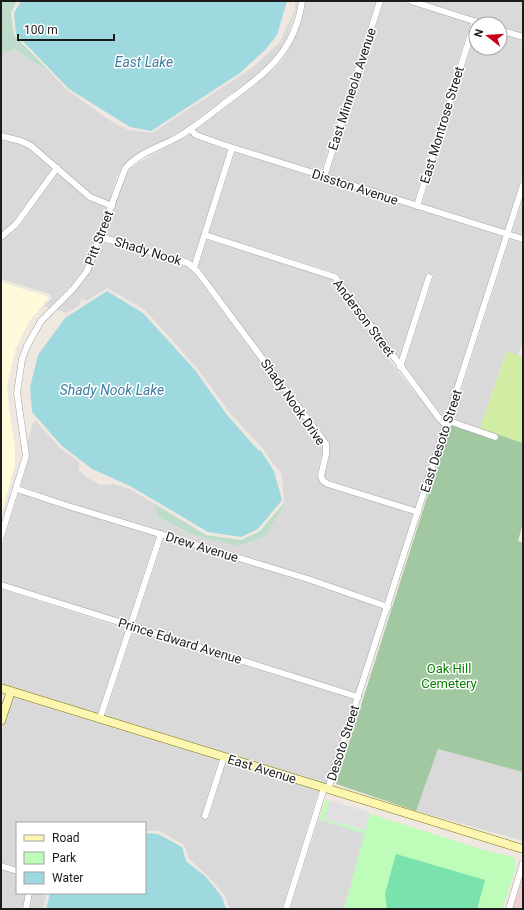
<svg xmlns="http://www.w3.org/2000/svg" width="524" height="910" viewBox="0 0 524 910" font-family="Roboto,sans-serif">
  <rect width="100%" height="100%" fill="#eee8e1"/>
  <!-- residential -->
  <g fill="#dad9d9">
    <polygon points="295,1 298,1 298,4 288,35 282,47 268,66 182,130 127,161 117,176 109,202 92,194 34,144 22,138 1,133 1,54 6,51 13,49 34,61 50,72 67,90 115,124 129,130 152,133 252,68 280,42 295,9"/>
    <polygon points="306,1 376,1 321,172 225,142 203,135 195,130 259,82 282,61 295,37"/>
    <polygon points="384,1 400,1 470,23 414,202 328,175"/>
    <polygon points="422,1 523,1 523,34 500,26 500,24 494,24"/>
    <polygon points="476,30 476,48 500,48 500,33 523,41 523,173 505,230 422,204"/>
    <polygon points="190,134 201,141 228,150 192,262 105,235 124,179 131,167"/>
    <polygon points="1,140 19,144 29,149 52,169 13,222 1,233"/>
    <polygon points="235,152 503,236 444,418 404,367 434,275 427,273 399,359 337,274 331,271 209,233"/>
    <polygon points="57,173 88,200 107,208 83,269 70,286 49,308 44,306 52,298 50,294 1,279 1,242 19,227"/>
    <polygon points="523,199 523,236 512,232"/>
    <polygon points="510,239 523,243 523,341 518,355 506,352 480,428 452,419"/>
    <polygon points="207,240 329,277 336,284 396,369 442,425 415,508 339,484 324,477 330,454 329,442 198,267"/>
    <polygon points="103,241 186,266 195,274 322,445 322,453 317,476 320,483 337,490 413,514 385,602 309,576 69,503 21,486 29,456 28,441 33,423 36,421 60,448 79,462 79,470 86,477 100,485 113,484 130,489 155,504 157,516 190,534 238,546 264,537 284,506 282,474 274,465 264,450 230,413 197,368 145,310 107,288 86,301 81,298 80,305 67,313 57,310 86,279"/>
    <polygon points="19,493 156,536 128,622 1,582 1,548"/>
    <polygon points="164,538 307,582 383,608 356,693 135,624"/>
    <polygon points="1,589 126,629 98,714 1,684"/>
    <polygon points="133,631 354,699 326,785 105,716"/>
    <polygon points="13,695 219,759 201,818 208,820 226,761 319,790 282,909 230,909 225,896 208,876 189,859 184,845 160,831 145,831 145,823 17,823 17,867 1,862 1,733"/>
    <polygon points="438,749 523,772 523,841 416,811"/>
    <polygon points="319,819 365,833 344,909 290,909"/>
    <polygon points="1,869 17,874 17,893 26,893 22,909 1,909"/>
    <polygon points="33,893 47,893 43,909 30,909"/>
  </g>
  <!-- commercial -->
  <polygon fill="#f0cfd2" points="523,876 523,909 513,909"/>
  <!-- education -->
  <polygon fill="#fffad9" points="1,282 49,297 28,323 15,351 7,386 10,416 15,447 15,465 1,516"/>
  <!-- grass -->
  <polygon fill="#d1eca3" points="507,351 523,357 523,443 480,428"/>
  <!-- wetland -->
  <g fill="#bdddca">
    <polygon points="1,1 17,1 11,13 14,35 50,72 14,49 1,54"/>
    <polygon points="284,503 284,506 264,537 238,546 190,534 157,516 155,504 206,535 241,540 260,531"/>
  </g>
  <!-- cemetery -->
  <polygon fill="#a1c8a1" points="452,419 523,443 523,523 518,541 523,543 523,772 438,749 416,811 336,784"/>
  <!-- park -->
  <polygon fill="#befcba" points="326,800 487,851 514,857 516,867 502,909 344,909 365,834 319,819"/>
  <!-- pitch -->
  <polygon fill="#7ae2ac" points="396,854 485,880 477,909 387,909 385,894"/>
  <!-- parking -->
  <polygon fill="#e0e0e0" points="330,800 370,813 365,831 324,819"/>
  <!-- water -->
  <g fill="#9ed9df">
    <polygon points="21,1 287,1 277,35 265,50 240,73 151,131 130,127 69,89 16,34 14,13"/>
    <polygon points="107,291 143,313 195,370 227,415 258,450 261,451 274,471 282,500 258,529 241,537 208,532 130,486 92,469 62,446 32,412 30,387 38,355 65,318"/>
    <polygon points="145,833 158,834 182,847 186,861 206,877 222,897 226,909 46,909 50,893 145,893"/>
  </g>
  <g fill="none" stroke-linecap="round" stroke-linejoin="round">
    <!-- street casing -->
    <g stroke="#a3a3a3" stroke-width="7">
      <g id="street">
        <polyline points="411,1 483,24"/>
        <polyline points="500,30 523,37"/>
        <polyline points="190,129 196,135 224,145 523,239"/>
        <polyline points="1,136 21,141 31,146 90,197 112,206"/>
        <polyline points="324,177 380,1"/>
        <polyline points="417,206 475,21"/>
        <polyline points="205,235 335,277 439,418 446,425 452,422 495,437"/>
        <polyline points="1,237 16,224 57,168"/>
        <polyline points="100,237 188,263 198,272 326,444 326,454 321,476 323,481 328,484 418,512"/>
        <polyline points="194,268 232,148"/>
        <polyline points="400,367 429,277"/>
        <polyline points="17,489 68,506 308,579 388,607"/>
        <path d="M1,536L26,456L17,393L22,359L27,346L41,321L73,289L87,271L125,169C136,154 160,147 176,138C192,129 207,117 221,106C261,76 295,55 302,1"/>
        <polyline points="1,585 358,697"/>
        <polyline points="100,718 161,534"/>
        <polyline points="328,789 523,185"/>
        <polyline points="205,816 224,757"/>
        <polyline points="1,866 17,871"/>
        <polyline points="26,909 29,893"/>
        <polyline points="286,909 324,788"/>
        <polyline points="509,909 523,863"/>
      </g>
    </g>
    <!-- secondary casing -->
    <g stroke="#767300" stroke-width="9">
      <g id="secondary">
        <polyline points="1,688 523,849"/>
        <polyline points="1,721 11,691"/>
      </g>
    </g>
    <!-- street -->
    <use href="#street" stroke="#fff" stroke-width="6"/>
    <!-- secondary -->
    <use href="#secondary" stroke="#fdf6b1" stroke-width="8"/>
  </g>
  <g text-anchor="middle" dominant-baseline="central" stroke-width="3" stroke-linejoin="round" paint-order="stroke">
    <!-- street labels -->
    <g font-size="13" fill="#1c1c1c" stroke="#fff">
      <text transform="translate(352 89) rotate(-72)">East Minneola Avenue</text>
      <text transform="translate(442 125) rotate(-73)">East Montrose Street</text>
      <text transform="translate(355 187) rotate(18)">Disston Avenue</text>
      <text transform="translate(99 238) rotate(-69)">Pitt Street</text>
      <text transform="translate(148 251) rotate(17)">Shady Nook</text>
      <text transform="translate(364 318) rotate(53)">Anderson Street</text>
      <text transform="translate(293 402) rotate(55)">Shady Nook Drive</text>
      <text transform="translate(441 441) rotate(-72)">East Desoto Street</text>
      <text transform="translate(202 547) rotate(17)">Drew Avenue</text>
      <text transform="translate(180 641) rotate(17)">Prince Edward Avenue</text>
      <text transform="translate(343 743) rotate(-72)">Desoto Street</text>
      <text transform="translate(262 769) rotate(17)">East Avenue</text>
    </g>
    <!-- park labels -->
    <g font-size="13" fill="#0c7f06" stroke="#fff">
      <text x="449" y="668">Oak Hill<tspan x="449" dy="15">Cemetery</tspan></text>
    </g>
    <!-- water labels -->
    <g font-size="14" font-style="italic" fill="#3f7da0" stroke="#fff">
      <text x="144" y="62">East Lake</text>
      <text x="112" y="390">Shady Nook Lake</text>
    </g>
  </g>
  <!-- border -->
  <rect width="524" height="910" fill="none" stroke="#1c1c1c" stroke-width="4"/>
  <!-- legend -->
  <rect x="16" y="822" width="130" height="72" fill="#ffffff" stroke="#a4a4a4"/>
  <rect x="24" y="835" width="20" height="6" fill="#fdf6b1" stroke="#a4a4a4"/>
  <text x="52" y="842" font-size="12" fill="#1c1c1c">Road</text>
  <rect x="24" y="852" width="20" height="12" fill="#befcba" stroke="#a4a4a4"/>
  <text x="52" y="862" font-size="12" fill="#1c1c1c">Park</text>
  <rect x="24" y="872" width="20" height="12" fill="#9ed9df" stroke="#a4a4a4"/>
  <text x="52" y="882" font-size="12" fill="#1c1c1c">Water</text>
  <!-- north arrow -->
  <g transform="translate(488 36) rotate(287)"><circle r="19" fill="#ffffff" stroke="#a4a4a4"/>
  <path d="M0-3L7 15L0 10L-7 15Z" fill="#c8001c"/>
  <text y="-6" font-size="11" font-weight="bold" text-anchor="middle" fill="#1c1c1c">N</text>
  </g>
  <!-- scale -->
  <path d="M18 34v6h96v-6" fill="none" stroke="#1c1c1c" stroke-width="2"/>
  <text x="24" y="34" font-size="12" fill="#1c1c1c" stroke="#ffffff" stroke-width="3" paint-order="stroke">100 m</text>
</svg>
